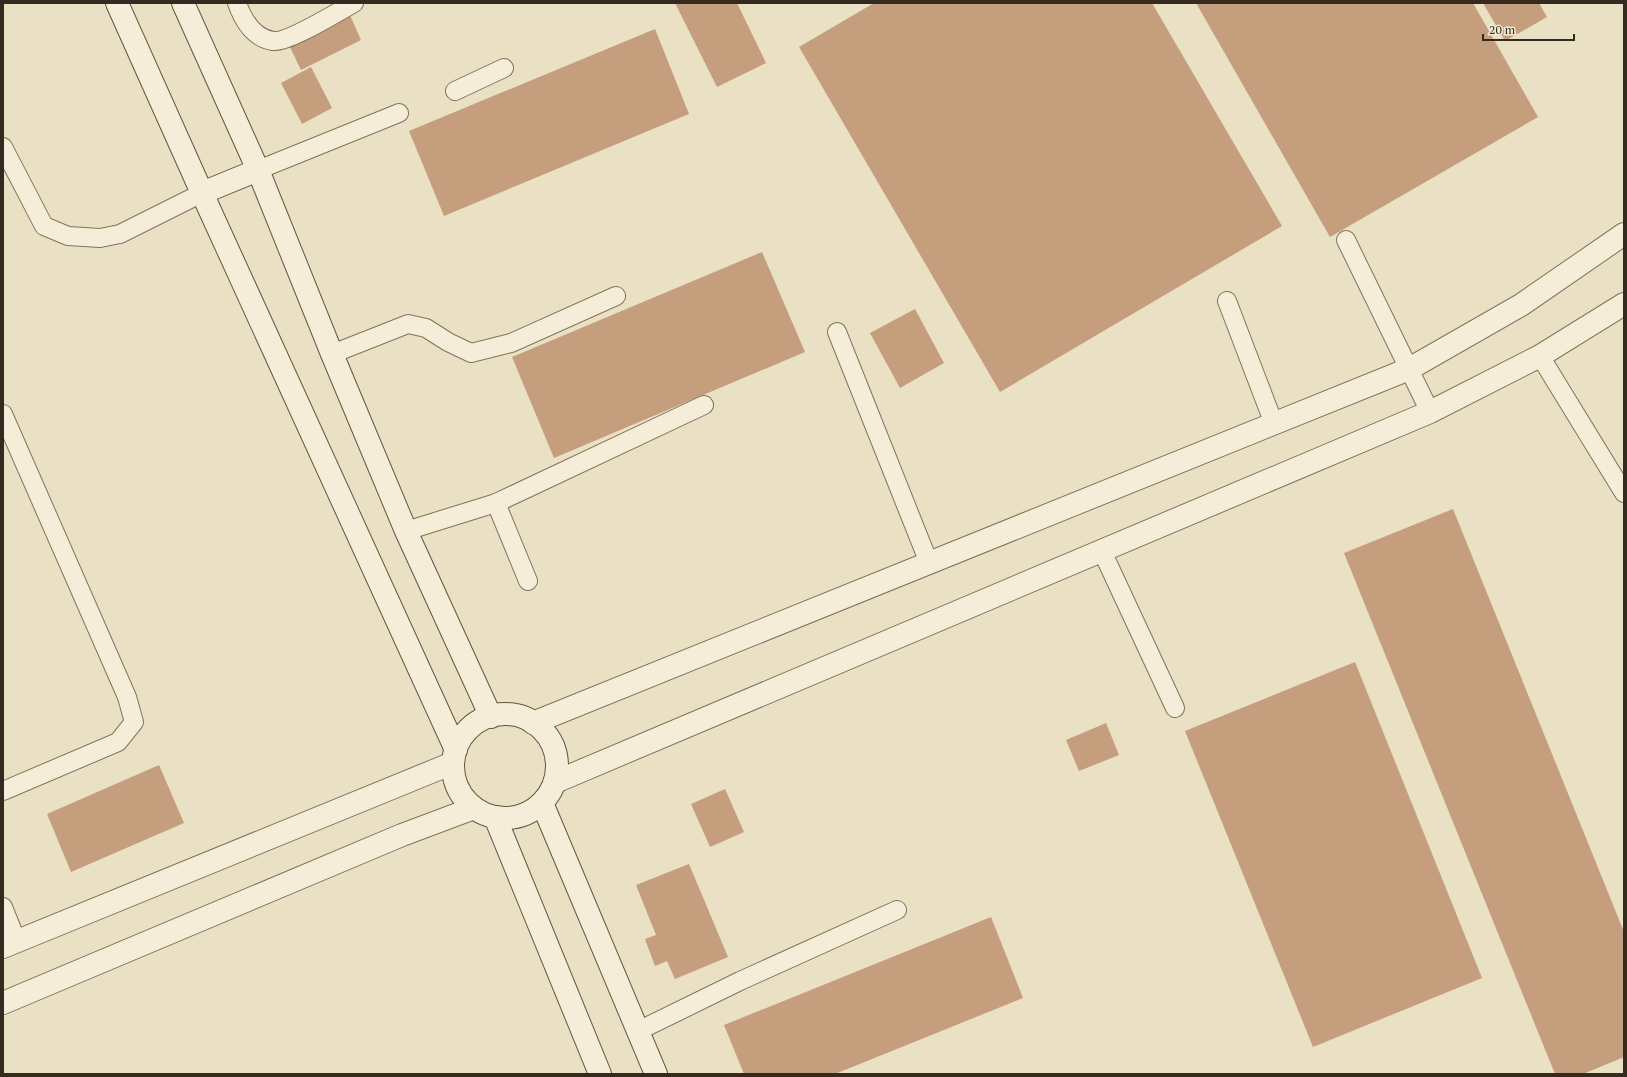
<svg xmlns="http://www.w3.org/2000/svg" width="1627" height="1077" viewBox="0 0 1627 1077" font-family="'PT Serif',serif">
  <rect width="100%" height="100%" fill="#eae0c4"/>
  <!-- building -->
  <g fill="#c49e7d">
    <polygon points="675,3 737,3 766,63 717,87"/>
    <polygon points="874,3 1152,3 1282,226 1000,392 799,47"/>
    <polygon points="1196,3 1473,3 1538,117 1330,237"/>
    <polygon points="1483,3 1539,3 1547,17 1505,41"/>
    <polygon points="350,15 361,40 301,70 289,45"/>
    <polygon points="655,29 689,114 444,216 409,131"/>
    <polygon points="311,67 332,108 302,124 281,83"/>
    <polygon points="762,252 805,352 554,458 512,357"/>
    <polygon points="915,309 944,363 900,388 870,333"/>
    <polygon points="1453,509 1624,932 1624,1057 1583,1074 1555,1074 1344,553"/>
    <polygon points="1355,662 1482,978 1313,1047 1185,731"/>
    <polygon points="1106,723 1119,755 1079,771 1066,740"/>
    <polygon points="159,765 184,823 71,872 47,814"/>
    <polygon points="725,789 744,832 710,847 691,804"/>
    <polygon points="689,864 728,957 675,979 667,961 655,966 645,939 656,935 636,885"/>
    <polygon points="991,917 1023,998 835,1074 744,1074 724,1025"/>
  </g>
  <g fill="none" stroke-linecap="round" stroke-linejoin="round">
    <!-- lane casing -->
    <g stroke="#83725c" stroke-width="20">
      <g id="lane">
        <path d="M237,3C243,20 253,38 273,41C288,43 339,11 354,3"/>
        <polyline points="455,91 504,68"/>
        <polyline points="3,147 44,226 68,236 100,238 120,234 202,193"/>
        <polyline points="258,170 399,113"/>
        <polyline points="1346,240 1430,412"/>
        <polyline points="1227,301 1274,424"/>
        <polyline points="837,332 929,563"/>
        <polyline points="332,354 408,324 426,328 448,342 471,353 511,343 616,296"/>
        <polyline points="1540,356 1624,493"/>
        <polyline points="3,414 127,697 134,722 118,742 3,791"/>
        <polyline points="496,503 528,581"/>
        <polyline points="406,531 496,503 704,405"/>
        <polyline points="1102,551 1175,708"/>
        <polyline points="3,907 17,942"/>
        <polyline points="638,1031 740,981 897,910"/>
      </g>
    </g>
    <!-- street casing -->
    <g stroke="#83725c" stroke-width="24">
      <g id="street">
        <polyline points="533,723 1409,369 1521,305 1624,234"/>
        <polyline points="555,782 1430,412 1540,356 1624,304"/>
        <polyline points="3,947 453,763"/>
        <polyline points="3,1003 402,835 474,808"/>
      </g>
    </g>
    <!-- secondary casing -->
    <g stroke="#64533f" stroke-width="24">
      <g id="secondary">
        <polyline points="117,3 202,193 456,750"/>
        <polyline points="183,3 258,170 332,354 406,531 491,717"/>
        <polyline points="202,193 258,170"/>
        <circle cx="505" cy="766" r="52"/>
        <polyline points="542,803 656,1074"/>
        <polyline points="495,817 600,1074"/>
      </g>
    </g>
    <!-- lane -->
    <use href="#lane" stroke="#f5edd7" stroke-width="18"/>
    <!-- street -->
    <use href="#street" stroke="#f5edd7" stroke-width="22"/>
    <!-- secondary -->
    <use href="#secondary" stroke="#f5edd7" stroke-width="22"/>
  </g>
  <!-- border -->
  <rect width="1627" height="1077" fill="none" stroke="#342a1f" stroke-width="8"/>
  <!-- scale -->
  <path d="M1483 34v6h91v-6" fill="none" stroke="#342a1f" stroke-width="2"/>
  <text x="1489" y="34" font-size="12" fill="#342a1f" stroke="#f2ead3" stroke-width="3" paint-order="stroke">20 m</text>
</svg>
